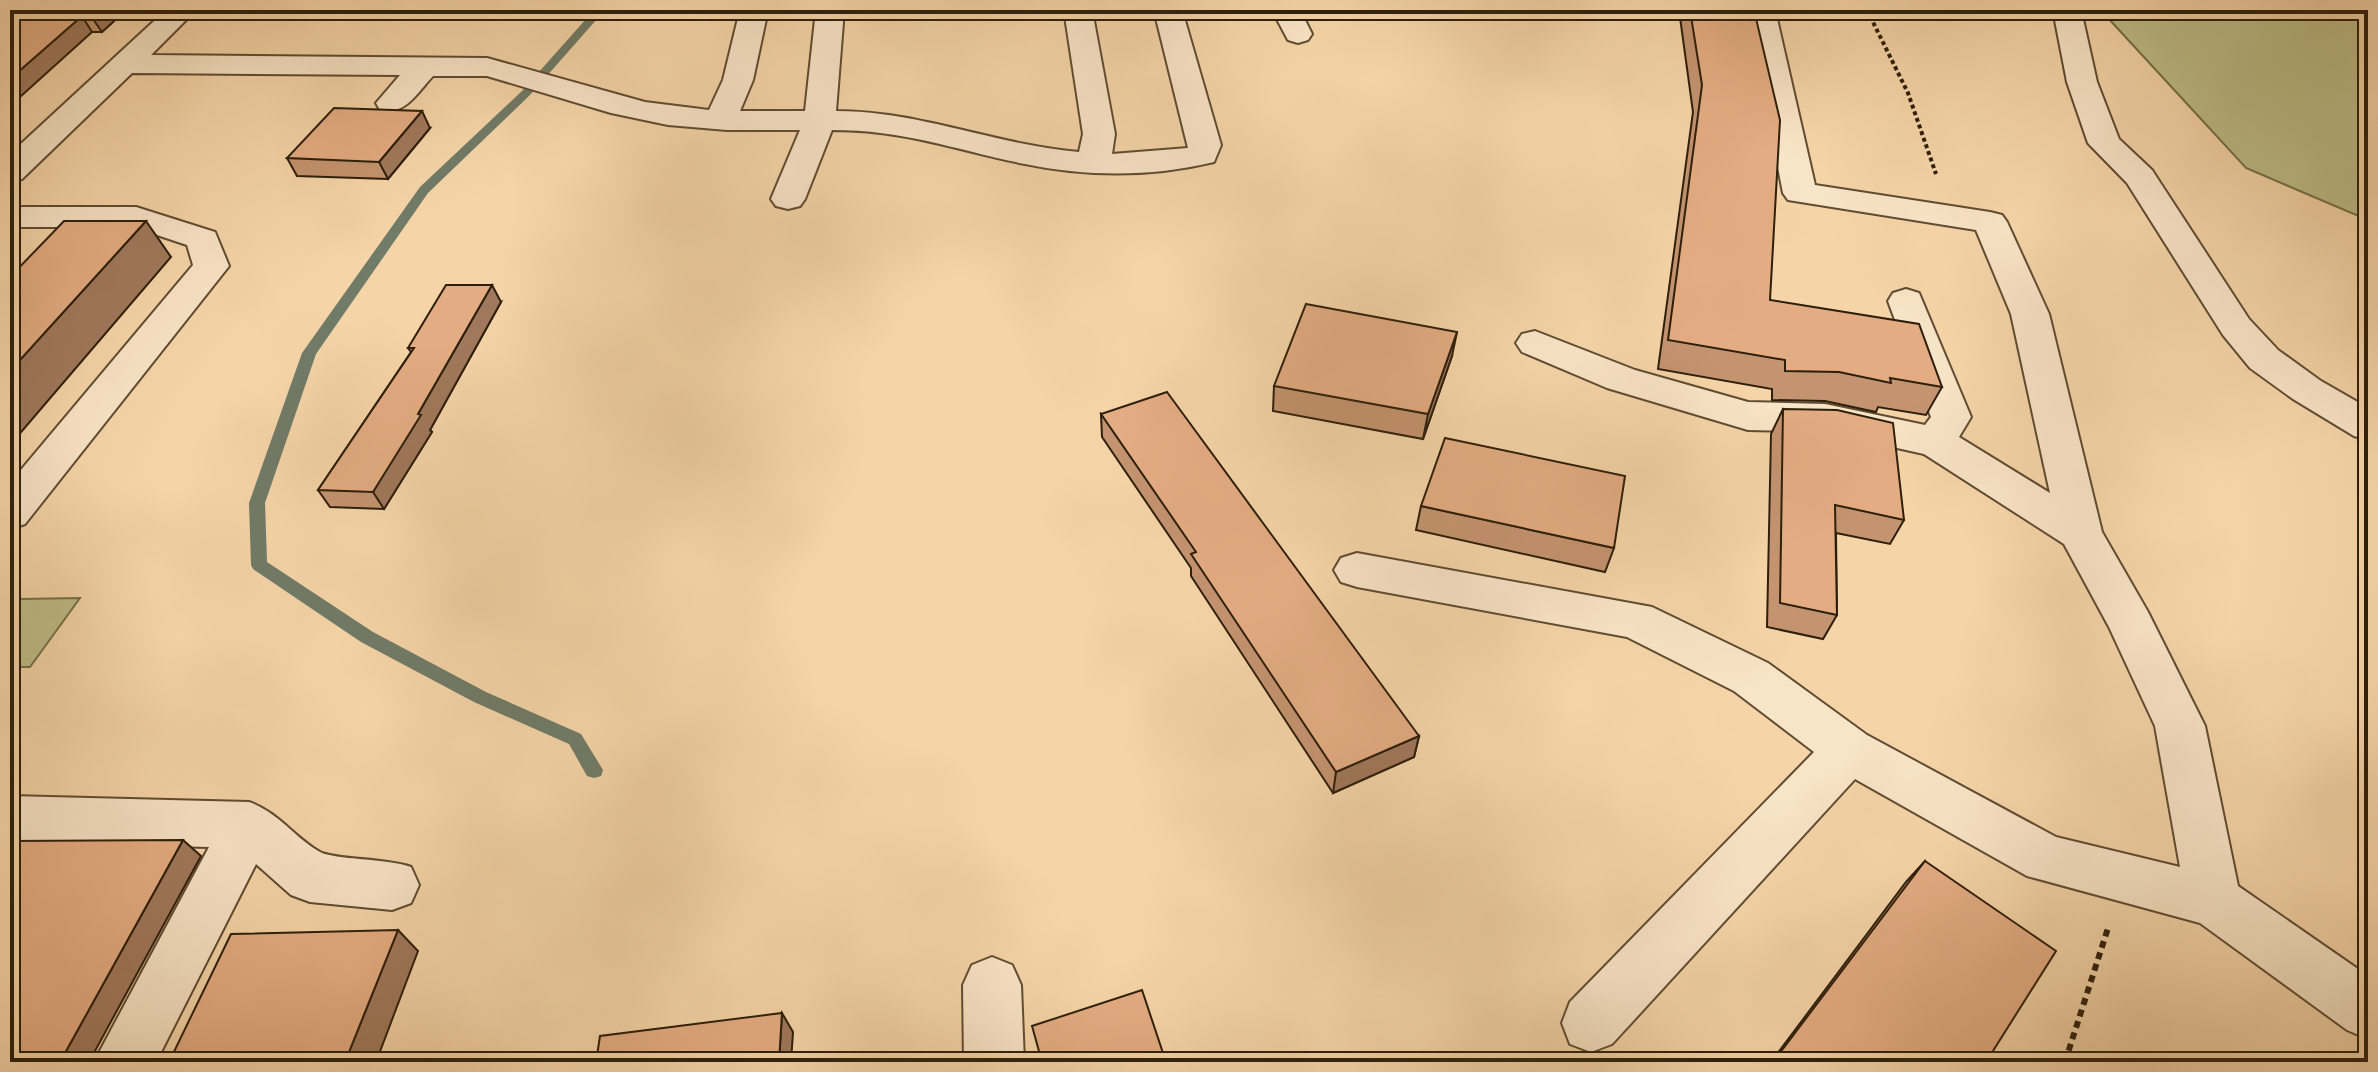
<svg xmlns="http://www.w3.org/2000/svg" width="2378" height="1072" viewBox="0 0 2378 1072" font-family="'EB Garamond',serif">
  <rect width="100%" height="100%" fill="#f5d5a8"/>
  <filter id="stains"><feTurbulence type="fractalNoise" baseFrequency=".0025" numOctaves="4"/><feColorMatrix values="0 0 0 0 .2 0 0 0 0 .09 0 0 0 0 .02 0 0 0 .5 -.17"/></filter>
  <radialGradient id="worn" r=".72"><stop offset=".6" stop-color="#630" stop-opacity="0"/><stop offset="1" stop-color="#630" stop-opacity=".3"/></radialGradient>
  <!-- green -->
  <g fill="#bdbd87" stroke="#756e49" stroke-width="2">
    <polygon points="2118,10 2368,10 2368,220 2246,168 2108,18"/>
    <polygon points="80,598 30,667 10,667 10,612 21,599"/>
  </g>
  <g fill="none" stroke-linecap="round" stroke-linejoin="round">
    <!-- stream -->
    <polygon fill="#707b68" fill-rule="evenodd" points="594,10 605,10 530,95 428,193 316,354 265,503 267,562 373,632 486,692 581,734 603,770 601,776 594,778 587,776 569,744 474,702 361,642 253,569 251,565 249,503 302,353 420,187 522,91"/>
    <!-- minor casing -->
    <g stroke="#5f4c32" stroke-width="4">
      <g id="minor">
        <path d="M166,10H196L151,55L487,58L645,102L709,110L723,80L740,10H768L753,80L740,111H805L816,10H844L836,111C920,111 996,145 1079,152L1083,134L1064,10H1092L1115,134L1112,154L1188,148L1154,10H1182L1221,145L1214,162C1152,177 1088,177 1025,164C955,150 906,130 832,130L805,199L800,206L788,209L776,206L771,199L800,130H727L668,125L611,113L487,76H433C417,93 405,116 380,110L376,103L400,75L132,73L22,179L10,182V154Z"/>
        <polygon points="1272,10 1300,10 1312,34 1308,40 1298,43 1288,40"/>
        <polygon points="1747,10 1775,10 1815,185 1990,212 2002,215 2007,222 2049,314 2102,532 2148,612 2205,726 2238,886 2368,976 2368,1039 2347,1030 2200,923 2027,876 1855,779 1612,1044 1591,1052 1570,1044 1562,1023 1570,1002 1814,752 1734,691 1627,637 1357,587 1341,582 1334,570 1341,558 1357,553 1652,607 1768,663 1867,735 2056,837 2180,867 2155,726 2109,627 2064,544 1924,454 1825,432 1748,430 1607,388 1522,352 1516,343 1522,334 1535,331 1635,370 1748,402 1825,404 1925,425 1931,417 1888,301 1893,293 1906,289 1919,293 1971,417 1959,437 2050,493 2011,314 1976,230 1788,200 1783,193"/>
        <polygon points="2053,10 2081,10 2097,82 2119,139 2152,170 2249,319 2278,350 2321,381 2368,408 2368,440 2354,436 2293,399 2250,368 2223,335 2127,183 2088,143 2067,82"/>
        <polygon points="10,207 136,207 215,232 229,266 25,524 10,529 10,483 193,265 187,245 133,227 10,227"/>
        <path d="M10,796L249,802C278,812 294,837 320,852C335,860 386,858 411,867L419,885L411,903L392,910L310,902L291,895L256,864L156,1062H94L209,847L10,842Z"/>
        <polygon points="992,957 1012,965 1021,985 1024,1062 964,1062 963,985 972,965"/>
      </g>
    </g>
    <!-- path-far1 -->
    <g stroke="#2d1f0b" stroke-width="4" stroke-dasharray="4 3" stroke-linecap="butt">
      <polyline points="1867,10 1908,93 1936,174"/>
      <polyline points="10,265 25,265"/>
    </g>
    <!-- path -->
    <polyline stroke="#2d1f0b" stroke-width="6" stroke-dasharray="7 5" stroke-linecap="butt" points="2065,1062 2109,925"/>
    <!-- minor -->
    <use href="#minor" fill="#f8e4c6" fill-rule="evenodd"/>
  </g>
  <!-- wall -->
  <g fill="#c49470" stroke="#2d1f0b" stroke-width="2">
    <polygon points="23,10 126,10 102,32 92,32"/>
    <polygon points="1679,10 1754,10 1770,300 1942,387 1926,415 1878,407 1876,412 1825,401 1772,400 1772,389 1658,369 1693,112"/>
    <polygon points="430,128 388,179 297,176 287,158"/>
    <polygon points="501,302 430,430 432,432 384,509 330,507 318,490 411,352 408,348"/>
    <polygon points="1452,356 1423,439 1273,411 1274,386"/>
    <polygon points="1783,409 1904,520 1890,544 1836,533 1837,615 1823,639 1767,627 1771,434"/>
    <polygon points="1101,414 1419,736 1414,757 1333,793 1191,576 1191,568 1102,437"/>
    <polygon points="1421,506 1614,548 1605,572 1416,530"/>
    <polygon points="1925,861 1986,1062 1771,1062 1906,882"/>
  </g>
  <!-- shaded-wall -->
  <g fill="#a0785b" stroke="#2d1f0b" stroke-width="2">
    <polygon points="98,10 126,10 102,32 91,16"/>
    <polygon points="82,16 92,32 10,106 10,79"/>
    <polygon points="422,111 430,128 388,179 379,162"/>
    <polygon points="146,221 171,257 10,445 10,371"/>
    <polygon points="492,285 501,302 430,430 432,432 384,509 373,492 418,414"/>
    <polygon points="1457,332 1452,356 1423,439 1428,414"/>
    <polygon points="1419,736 1414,757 1333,793 1336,772"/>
    <polygon points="183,840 201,856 89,1062 60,1062"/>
    <polygon points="398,930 418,951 376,1062 345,1062"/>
    <polygon points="782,1013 793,1032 791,1062 779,1062"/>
  </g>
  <!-- building -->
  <g fill="#e4ac82" stroke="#2d1f0b" stroke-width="2">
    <polygon points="23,10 98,10 91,16 82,16 10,79 10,21"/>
    <polygon points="1690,10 1754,10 1780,120 1770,300 1919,324 1942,387 1890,378 1891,383 1839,372 1785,371 1785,360 1668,340 1702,85"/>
    <polygon points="334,108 422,111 379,162 287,158"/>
    <polygon points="64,221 146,221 10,371 10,277"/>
    <polygon points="446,285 492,285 418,414 421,415 373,492 318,490 414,348 408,348"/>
    <polygon points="1306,304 1457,332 1428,414 1274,386"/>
    <polygon points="1167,392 1419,736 1336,772 1191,554 1196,552 1101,414"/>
    <polygon points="1783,409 1837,410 1893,423 1904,520 1835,505 1837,615 1780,603"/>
    <polygon points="1445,438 1625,476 1614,548 1421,506"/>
    <polygon points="183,840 60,1062 10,1062 10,841"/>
    <polygon points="1925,861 2056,951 1986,1062 1773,1062"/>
    <polygon points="398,930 345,1062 169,1062 231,934"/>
    <polygon points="1142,990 1166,1062 1042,1062 1032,1026"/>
    <polygon points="782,1013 779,1062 596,1062 600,1036"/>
  </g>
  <!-- margin -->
  <rect width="2378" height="1072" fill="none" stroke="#f5d5a8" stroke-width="40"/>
  <rect x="12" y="12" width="2354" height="1048" fill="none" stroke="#2d1f0b" stroke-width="4"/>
  <rect x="20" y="20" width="2338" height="1032" fill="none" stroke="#2d1f0b" stroke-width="2"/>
  <rect width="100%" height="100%" filter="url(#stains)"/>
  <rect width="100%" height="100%" fill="url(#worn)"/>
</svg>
